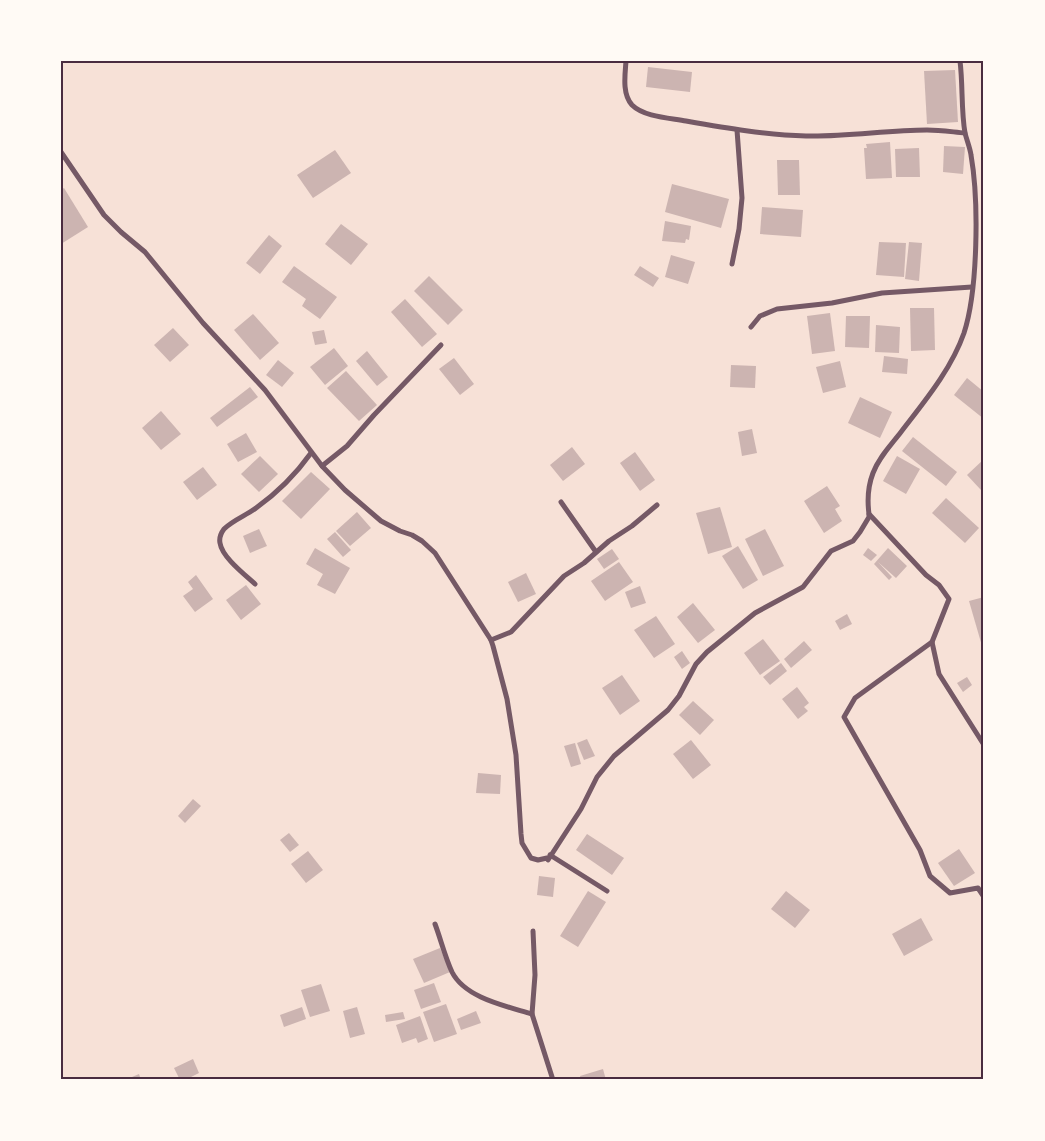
<svg xmlns="http://www.w3.org/2000/svg" width="1045" height="1141" viewBox="0 0 1045 1141" font-family="'Libre Baskerville',serif">
  <rect width="100%" height="100%" fill="#f7e1d7"/>
  <!-- building -->
  <g fill="#ccb4b1">
    <polygon points="648,67 692,72 690,92 646,87"/>
    <polygon points="955,70 958,122 927,124 924,71"/>
    <polygon points="890,142 892,178 866,179 864,148 867,148 866,144"/>
    <polygon points="944,146 965,147 963,174 943,172"/>
    <polygon points="919,148 920,177 896,177 895,149"/>
    <polygon points="335,150 351,173 313,198 297,175"/>
    <polygon points="777,160 799,160 800,195 778,195"/>
    <polygon points="672,184 729,199 721,228 665,212"/>
    <polygon points="64,188 88,227 61,244 61,190"/>
    <polygon points="762,207 803,210 801,237 760,234"/>
    <polygon points="665,221 691,226 689,240 686,239 685,243 662,241"/>
    <polygon points="341,224 368,244 351,265 325,244"/>
    <polygon points="269,235 282,246 260,274 246,263"/>
    <polygon points="879,242 906,243 904,277 876,275"/>
    <polygon points="909,242 922,243 919,281 905,279"/>
    <polygon points="671,255 695,262 688,284 665,277"/>
    <polygon points="294,266 337,297 320,319 302,306 306,299 282,282"/>
    <polygon points="640,266 659,278 653,287 634,275"/>
    <polygon points="429,276 463,310 448,325 414,291"/>
    <polygon points="405,299 437,334 422,347 391,312"/>
    <polygon points="910,308 934,308 935,350 911,351"/>
    <polygon points="830,313 835,351 812,354 807,316"/>
    <polygon points="253,314 279,343 260,360 234,330"/>
    <polygon points="846,316 870,316 869,348 845,347"/>
    <polygon points="876,325 900,327 899,353 875,352"/>
    <polygon points="173,328 189,345 170,362 154,345"/>
    <polygon points="324,330 327,343 315,345 312,332"/>
    <polygon points="334,348 348,366 325,385 310,367"/>
    <polygon points="367,351 388,377 377,386 356,361"/>
    <polygon points="884,356 908,359 907,374 882,372"/>
    <polygon points="454,358 474,384 460,395 439,369"/>
    <polygon points="278,360 294,373 282,387 266,375"/>
    <polygon points="840,361 846,387 823,393 816,367"/>
    <polygon points="731,365 756,366 755,388 730,387"/>
    <polygon points="346,371 377,405 359,421 327,388"/>
    <polygon points="967,378 984,392 984,419 954,395"/>
    <polygon points="250,387 258,397 217,427 210,418"/>
    <polygon points="860,397 892,412 880,438 848,423"/>
    <polygon points="161,411 181,434 161,450 142,428"/>
    <polygon points="752,429 757,453 742,456 738,432"/>
    <polygon points="246,433 257,452 238,462 227,444"/>
    <polygon points="913,437 957,472 946,486 902,451"/>
    <polygon points="572,447 585,464 563,481 550,465"/>
    <polygon points="635,452 655,480 640,491 620,463"/>
    <polygon points="260,456 278,474 259,492 241,474"/>
    <polygon points="897,456 920,469 906,494 883,481"/>
    <polygon points="984,459 984,488 981,490 967,475"/>
    <polygon points="203,467 217,485 197,500 183,482"/>
    <polygon points="311,472 330,489 301,519 282,501"/>
    <polygon points="827,486 840,506 835,509 842,521 824,533 804,501"/>
    <polygon points="946,498 979,528 965,543 932,513"/>
    <polygon points="720,507 732,547 708,554 696,513"/>
    <polygon points="357,512 371,528 350,546 336,531"/>
    <polygon points="259,529 267,546 250,553 243,536"/>
    <polygon points="765,529 784,566 763,576 745,539"/>
    <polygon points="335,532 351,550 343,557 327,539"/>
    <polygon points="738,546 758,580 743,589 722,556"/>
    <polygon points="315,548 350,568 335,594 317,585 323,574 306,564"/>
    <polygon points="868,548 877,555 871,561 863,555"/>
    <polygon points="888,548 907,566 896,578 878,562 892,577 889,580 874,564"/>
    <polygon points="612,549 619,559 604,569 597,559"/>
    <polygon points="619,562 633,582 605,601 591,581"/>
    <polygon points="526,573 536,594 518,602 508,582"/>
    <polygon points="196,575 213,599 195,612 183,596 193,589 188,582"/>
    <polygon points="246,585 261,604 241,620 226,600"/>
    <polygon points="640,586 646,603 631,608 625,592"/>
    <polygon points="984,597 984,645 982,646 969,601"/>
    <polygon points="693,603 715,630 698,643 677,617"/>
    <polygon points="847,614 852,624 840,630 835,621"/>
    <polygon points="656,616 675,644 654,658 634,630"/>
    <polygon points="763,639 780,661 760,675 744,653"/>
    <polygon points="804,641 812,650 791,668 784,659"/>
    <polygon points="682,651 690,663 682,669 674,657"/>
    <polygon points="781,663 787,671 770,685 763,677"/>
    <polygon points="622,675 640,701 620,715 602,688"/>
    <polygon points="967,677 972,685 963,692 957,683"/>
    <polygon points="797,687 809,703 804,707 808,711 798,719 782,699"/>
    <polygon points="693,701 714,720 700,735 679,715"/>
    <polygon points="587,739 595,756 584,760 577,743"/>
    <polygon points="691,740 711,765 693,779 673,754"/>
    <polygon points="575,743 581,764 571,767 564,746"/>
    <polygon points="478,773 501,775 500,794 476,793"/>
    <polygon points="193,799 201,806 185,823 178,816"/>
    <polygon points="289,833 299,845 290,852 280,840"/>
    <polygon points="587,834 624,858 612,875 576,850"/>
    <polygon points="959,849 975,873 954,886 938,863"/>
    <polygon points="308,851 323,870 306,883 291,864"/>
    <polygon points="539,876 555,878 553,897 537,895"/>
    <polygon points="588,891 606,902 578,947 560,936"/>
    <polygon points="786,891 810,910 795,928 771,909"/>
    <polygon points="921,918 933,940 904,956 892,934"/>
    <polygon points="440,948 450,972 424,983 413,959"/>
    <polygon points="434,983 441,1002 421,1009 414,990"/>
    <polygon points="321,984 330,1011 310,1017 301,990"/>
    <polygon points="446,1004 457,1034 434,1042 423,1012"/>
    <polygon points="302,1007 306,1019 284,1027 280,1015"/>
    <polygon points="357,1007 365,1034 350,1038 343,1011"/>
    <polygon points="476,1011 481,1023 461,1030 457,1019"/>
    <polygon points="403,1012 405,1019 386,1022 385,1015"/>
    <polygon points="420,1016 428,1039 418,1043 416,1038 402,1043 396,1025"/>
    <polygon points="193,1059 199,1073 185,1080 180,1080 174,1068"/>
    <polygon points="603,1069 606,1080 581,1080 580,1076"/>
    <polygon points="139,1074 141,1080 125,1080"/>
  </g>
  <g fill="none" stroke-linecap="round" stroke-linejoin="round">
    <!-- minor -->
    <g stroke="#755966" stroke-width="5">
      <path d="M626,61C625,75 622,94 632,105C644,117 670,118 686,121C726,128 766,135 806,136C847,137 887,130 927,130C940,130 953,132 965,133"/>
      <path d="M960,61C963,85 961,110 965,133C967,141 970,148 971,155C979,201 978,290 964,333C951,370 924,402 901,432C891,445 879,457 873,473C868,486 867,499 869,514L926,575L939,585L949,599L932,642L939,674L984,745"/>
      <polyline points="61,152 104,215 121,232 145,252 203,323 265,390 322,466 345,490 381,521 400,531 412,535 422,541 435,553 491,640 493,646 507,699 516,755 521,834 522,843 531,858 538,860 547,858 548,860 581,809 597,777 614,756 668,710 679,696 696,664 707,652 755,613 803,587 831,551 853,541 860,532 869,517 869,514"/>
      <polyline points="732,264 739,229 742,198 737,130"/>
      <polyline points="751,327 760,316 777,309 832,303 882,293 972,287"/>
      <polyline points="322,466 347,446 374,415 441,345"/>
      <polyline points="561,502 596,552"/>
      <path d="M255,584C244,574 222,557 220,543C219,538 221,533 224,529C233,520 247,515 256,508C277,493 296,474 311,453"/>
      <polyline points="491,640 511,632 564,576 584,563 609,541 632,526 657,505"/>
      <polyline points="932,642 855,698 844,717 920,850 930,876 950,893 978,888 984,897"/>
      <polyline points="550,855 607,891"/>
      <path d="M435,924C441,940 445,957 452,972C465,998 506,1006 532,1014"/>
      <polyline points="533,931 535,975 532,1014 553,1080"/>
    </g>
  </g>
  <!-- border -->
  <rect width="1045" height="1141" fill="none" stroke="#fffaf5" stroke-width="125"/>
  <rect x="62" y="62" width="920" height="1016" fill="none" stroke="#4a2c40" stroke-width="2"/>
</svg>
